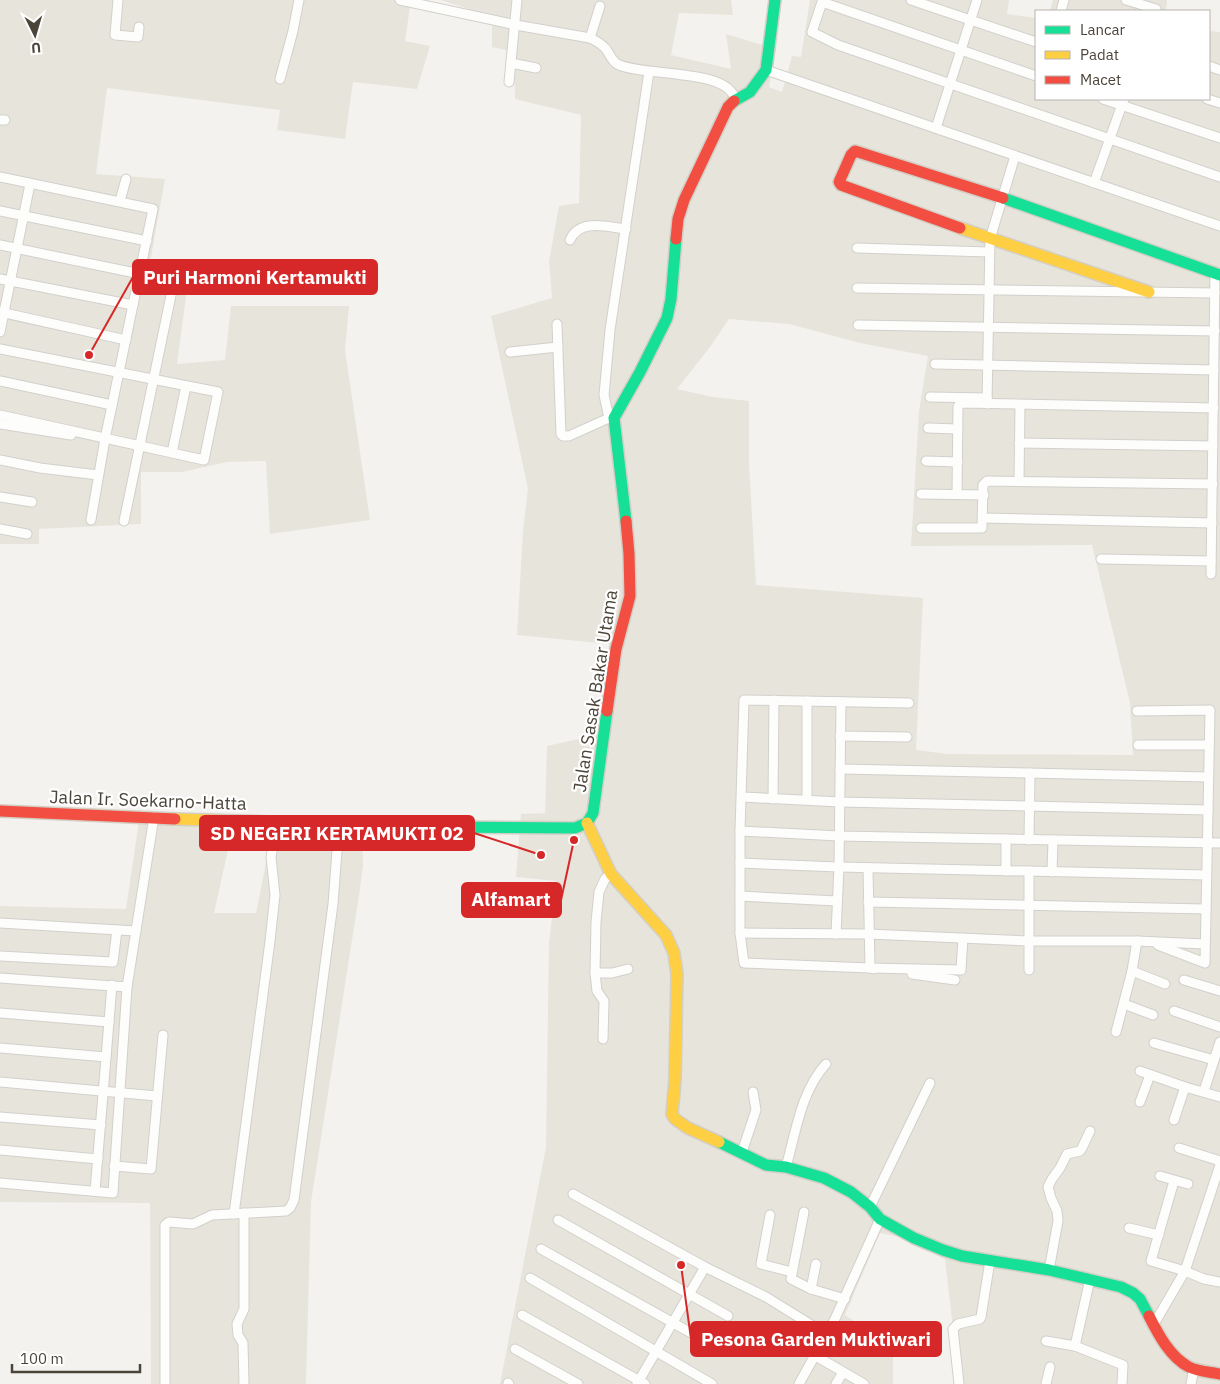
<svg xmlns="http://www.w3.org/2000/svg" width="1220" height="1384" viewBox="0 0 1220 1384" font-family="'IBM Plex Sans',sans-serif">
  <rect width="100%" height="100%" fill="#f4f2ee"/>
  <!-- residential -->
  <g fill="#e7e4dc" fill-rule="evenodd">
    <polygon points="0,0 411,0 405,41 430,46 417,89 353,82 345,139 277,130 280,110 107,88 96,174 165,179 149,268 189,274 177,364 225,360 231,306 349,306 345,350 370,520 270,534 266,461 227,462 182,472 141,472 141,524 39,529 39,544 0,544"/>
    <path d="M441,0H731L733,15L679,13L671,55L731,69L726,34L776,49L769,87L782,92L792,56L801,57L810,0H1009L1007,14L1036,18V99H1209V31L1220,32V1384H962L956,1355L945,1259L901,1237L880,1233L845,1315L893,1347V1384H500L546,1147L549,943L556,881L516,877L521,814L545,813L547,746L601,734L609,644L517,635L523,531L528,489L491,316L552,298L549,261L559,206L579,203L581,115L515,99L514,52L492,47V17ZM729,319L789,324L860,343L928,356L919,411L911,546L1092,545L1130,703L1133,755L948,754L916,750L923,598L756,585L749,462V401L713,397L677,389L710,347Z"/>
    <polygon points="1053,0 1167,0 1166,11 1050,11"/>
    <polygon points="139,821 234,823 214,913 256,913 273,827 362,829 363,865 360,889 311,1202 306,1384 151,1384 150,1203 0,1202 0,906 126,909"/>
  </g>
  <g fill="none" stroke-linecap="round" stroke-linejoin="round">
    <!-- street casing -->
    <g stroke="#d2d0cb" stroke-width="11">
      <g id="street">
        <polyline points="118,0 115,35 138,37 139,27"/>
        <path d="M400,0L516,25L590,38C596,41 601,43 606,49C609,53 612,61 617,64C642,77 730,68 735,100"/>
        <polyline points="911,0 1036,42"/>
        <polyline points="1126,0 1156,9"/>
        <polyline points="1061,11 1064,0"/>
        <polyline points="590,38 600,6"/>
        <polyline points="511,63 536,68"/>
        <polyline points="1209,66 1220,70"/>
        <polyline points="766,70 1220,226"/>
        <polyline points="1036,76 822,2 812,32 838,45 1220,177"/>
        <polyline points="280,79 293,31 299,0"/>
        <polyline points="509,82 517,0"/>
        <polyline points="1103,99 1220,138"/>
        <polyline points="1207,99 1220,103"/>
        <polyline points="0,120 5,120"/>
        <polyline points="936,128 977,0"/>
        <polyline points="0,177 153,209 105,439 91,520"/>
        <polyline points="1094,183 1124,99"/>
        <polyline points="120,201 126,179"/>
        <polyline points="0,211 147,241"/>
        <path d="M570,240C580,218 606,227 626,229"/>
        <polyline points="0,245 174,281 124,521"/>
        <polyline points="857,248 989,252"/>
        <polyline points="0,279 133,305"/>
        <polyline points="857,288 1215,293"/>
        <polyline points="0,312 126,340"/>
        <polyline points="557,324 561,434 563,436 569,436 609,418 614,418"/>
        <polyline points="858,325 1215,331"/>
        <polyline points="0,332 30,184"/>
        <polyline points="0,349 218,392 204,460 0,415"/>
        <polyline points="510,352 558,347"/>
        <polyline points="935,364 1214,370"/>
        <polyline points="0,381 112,405"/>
        <polyline points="930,397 987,398"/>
        <polyline points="987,404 990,239 1015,156"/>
        <polyline points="609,418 604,395 610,330 649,72"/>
        <polyline points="0,424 71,435"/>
        <polyline points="928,428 958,429"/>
        <polyline points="1019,443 1213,446"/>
        <polyline points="172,453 186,386"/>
        <polyline points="0,460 40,468 98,475"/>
        <polyline points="926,461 958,462"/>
        <polyline points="1019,481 1020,405"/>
        <polyline points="921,494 984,495"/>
        <polyline points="957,494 958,406 962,403 1214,408"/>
        <polyline points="0,497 32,502"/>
        <polyline points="983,518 1212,523"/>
        <polyline points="921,528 982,528 983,485 987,481 1213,484"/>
        <polyline points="0,529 27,534"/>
        <polyline points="1101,559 1211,561"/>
        <polyline points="1211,574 1215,273"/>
        <polyline points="909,703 744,700 740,831 740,933 744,963 870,968 961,970 963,938"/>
        <polyline points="1137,711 1210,710 1205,963 1158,945"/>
        <polyline points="840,736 907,737"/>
        <polyline points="1138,745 1209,745"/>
        <polyline points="840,769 1208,777"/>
        <polyline points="742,797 840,802 1208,810"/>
        <polyline points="773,799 774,700"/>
        <polyline points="807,800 807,701"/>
        <polyline points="740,831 839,836 1220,843"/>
        <polyline points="1029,840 1030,773"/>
        <polyline points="740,863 839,867 1206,875"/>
        <polyline points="868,868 870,968 874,969"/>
        <polyline points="1006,871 1006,839"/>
        <polyline points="1052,872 1053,840"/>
        <polyline points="740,896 837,901"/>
        <polyline points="868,902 1206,909"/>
        <polyline points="0,923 136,931"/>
        <polyline points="740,933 868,934 1029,941 1137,941 1205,944"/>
        <polyline points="836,934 839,867 841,702"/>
        <polyline points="0,956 113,962 117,930"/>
        <polyline points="1029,970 1029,871"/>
        <polyline points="1132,971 1165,984"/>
        <polyline points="595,973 612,973 628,969"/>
        <polyline points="912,974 955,980"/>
        <polyline points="0,978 127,987"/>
        <polyline points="1184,980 1220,991"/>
        <polyline points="1124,1004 1153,1015"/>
        <polyline points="1174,1011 1220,1027"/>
        <polyline points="0,1013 109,1022"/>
        <polyline points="1116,1032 1132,971 1137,941"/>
        <polyline points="603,1039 604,1001 597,991 595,973 596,922 599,892 605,879 611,874"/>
        <polyline points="1154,1043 1214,1060"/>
        <polyline points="0,1048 106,1057"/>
        <polyline points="1140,1071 1185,1087 1220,1097"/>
        <polyline points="0,1082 157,1096"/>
        <polyline points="1204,1091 1220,1042"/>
        <polyline points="1140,1102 1150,1075"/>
        <polyline points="0,1117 101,1125"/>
        <polyline points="1174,1120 1185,1087"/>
        <polyline points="1179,1148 1220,1161"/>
        <polyline points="0,1150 98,1159"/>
        <polyline points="742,1152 756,1110 753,1092"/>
        <polyline points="114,1166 151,1169 163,1035"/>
        <path d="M786,1167C796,1132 801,1091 826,1064"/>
        <polyline points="1160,1176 1188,1184"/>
        <polyline points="1174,1181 1151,1261 1185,1271 1204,1279 1220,1282"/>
        <polyline points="0,1183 113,1193 127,987 154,817"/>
        <polyline points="95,1191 112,985"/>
        <polyline points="573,1194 705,1267 766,1297 826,1334"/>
        <polyline points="870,1207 930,1083"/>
        <polyline points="804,1212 791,1279 811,1289 845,1299"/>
        <polyline points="234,1214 270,941 275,895 271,857 277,823"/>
        <polyline points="770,1215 761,1264 792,1272"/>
        <polyline points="558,1220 728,1316"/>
        <polyline points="1129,1228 1159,1235"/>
        <polyline points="541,1249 718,1348"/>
        <polyline points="1049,1270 1058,1221 1057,1211 1051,1198 1048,1187 1052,1179 1060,1168 1067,1154 1080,1151 1082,1148 1090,1131"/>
        <polyline points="530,1278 712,1384"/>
        <polyline points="1090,1279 1075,1346 1123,1365 1122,1384"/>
        <polyline points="811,1289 816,1264"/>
        <polyline points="522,1315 645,1384"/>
        <polyline points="1154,1324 1185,1271 1220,1165"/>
        <polyline points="1046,1341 1075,1346"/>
        <polyline points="515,1349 578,1384"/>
        <polyline points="814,1355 864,1384"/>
        <polyline points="508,1383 509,1384"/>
        <polyline points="165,1384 165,1225 169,1222 193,1224 212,1215 286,1211 290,1208 294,1200 333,904 339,824"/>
        <polyline points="244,1384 243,1343 238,1335 237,1324 244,1309 244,1213"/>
        <polyline points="637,1384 705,1267"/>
        <polyline points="799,1384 834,1321 880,1219"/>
        <polyline points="836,1384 843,1372"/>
        <polyline points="959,1384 953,1329 958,1324 980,1319 981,1317 990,1261"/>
        <polyline points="1046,1384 1050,1367"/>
        <polyline points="1191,1384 1194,1368"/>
      </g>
    </g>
    <!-- fast casing -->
    <g stroke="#d3cfc5" stroke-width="14">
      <g id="fast">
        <polyline points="734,101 750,92 766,70 775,0"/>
        <polyline points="1003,198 1220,275"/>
        <polyline points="626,521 614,418 640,372 667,318 671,299 676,239"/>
        <polyline points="425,827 575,828 587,823 593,813 607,711"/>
        <polyline points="719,1142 766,1165 786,1167 824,1178 851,1192 870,1207 880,1219 914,1238 943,1250 962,1256 1049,1270 1121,1287 1133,1293 1140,1299 1149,1316"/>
      </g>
    </g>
    <!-- slow casing -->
    <g stroke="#d3cfc5" stroke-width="14">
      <g id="slow">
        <polyline points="960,228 1149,292"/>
        <polyline points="175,819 425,827"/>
        <polyline points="587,823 611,874 666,935 674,953 677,974 675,1080 672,1114 675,1119 688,1128 719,1142"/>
      </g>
    </g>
    <!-- jam casing -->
    <g stroke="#d3cfc5" stroke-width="14">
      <g id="jam">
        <polyline points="960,228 841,185 839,182 851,155 855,151 1003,198"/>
        <polyline points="676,239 678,219 684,200 728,107 734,101"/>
        <polyline points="607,711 616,649 630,596 629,554 626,521"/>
        <polyline points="0,811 175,819"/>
        <path d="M1149,1316C1158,1334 1170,1357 1189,1367C1197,1371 1210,1372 1220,1374"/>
      </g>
    </g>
    <!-- street -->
    <use href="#street" stroke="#fdfdfc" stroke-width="9"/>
    <!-- fast -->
    <use href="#fast" stroke="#16e098" stroke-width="11"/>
    <!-- slow -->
    <use href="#slow" stroke="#ffcf43" stroke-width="11"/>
    <!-- jam -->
    <use href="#jam" stroke="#f24e42" stroke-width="11"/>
  </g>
  <g text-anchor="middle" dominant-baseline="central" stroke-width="4.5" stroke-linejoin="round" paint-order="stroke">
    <!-- street labels -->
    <g font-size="18" fill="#4b4439" stroke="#fff">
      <text transform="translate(595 691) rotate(-81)">Jalan Sasak Bakar Utama</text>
      <text transform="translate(148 800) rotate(2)">Jalan Ir. Soekarno-Hatta</text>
    </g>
  </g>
  <!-- callouts -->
  <path fill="none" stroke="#d62828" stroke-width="2" d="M89 355L133 277M541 855L474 833M574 840L561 900M681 1265L691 1339"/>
  <g fill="#d62828" stroke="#fff" stroke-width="2">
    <circle cx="89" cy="355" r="5"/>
    <circle cx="541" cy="855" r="5"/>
    <circle cx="574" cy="840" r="5"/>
    <circle cx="681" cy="1265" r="5"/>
  </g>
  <g fill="#d62828" stroke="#d62828" stroke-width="2">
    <rect x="133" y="260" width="244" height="34" rx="5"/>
    <rect x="200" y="816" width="274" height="34" rx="5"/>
    <rect x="462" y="883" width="99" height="34" rx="5"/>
    <rect x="691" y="1322" width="250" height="34" rx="5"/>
  </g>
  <g font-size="19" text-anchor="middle" font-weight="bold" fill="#fff">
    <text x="255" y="284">Puri Harmoni Kertamukti</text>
    <text x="337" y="840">SD NEGERI KERTAMUKTI 02</text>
    <text x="511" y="906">Alfamart</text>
    <text x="816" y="1346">Pesona Garden Muktiwari</text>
  </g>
  <!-- legend -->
  <rect x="1035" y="10" width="175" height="90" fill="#ffffff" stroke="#b7b4b0"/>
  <rect x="1045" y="26" width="25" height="8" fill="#16e098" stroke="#b7b4b0"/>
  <text x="1080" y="35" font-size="15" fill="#4b4439">Lancar</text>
  <rect x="1045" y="51" width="25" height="8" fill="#ffcf43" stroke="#b7b4b0"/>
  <text x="1080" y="60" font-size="15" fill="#4b4439">Padat</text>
  <rect x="1045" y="76" width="25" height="8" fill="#f24e42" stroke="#b7b4b0"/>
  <text x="1080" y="85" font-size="15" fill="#4b4439">Macet</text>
  <!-- north arrow -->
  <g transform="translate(35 35) rotate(175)" stroke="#ffffff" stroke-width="4" paint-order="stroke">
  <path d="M0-4L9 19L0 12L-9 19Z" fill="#4b4439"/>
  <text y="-8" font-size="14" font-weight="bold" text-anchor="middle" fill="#4b4439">U</text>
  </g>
  <!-- scale -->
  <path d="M12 1364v8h128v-8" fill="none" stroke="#4b4439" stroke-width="2.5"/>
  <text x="20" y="1364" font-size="15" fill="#4b4439" stroke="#ffffff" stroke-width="4" paint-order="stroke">100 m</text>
</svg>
